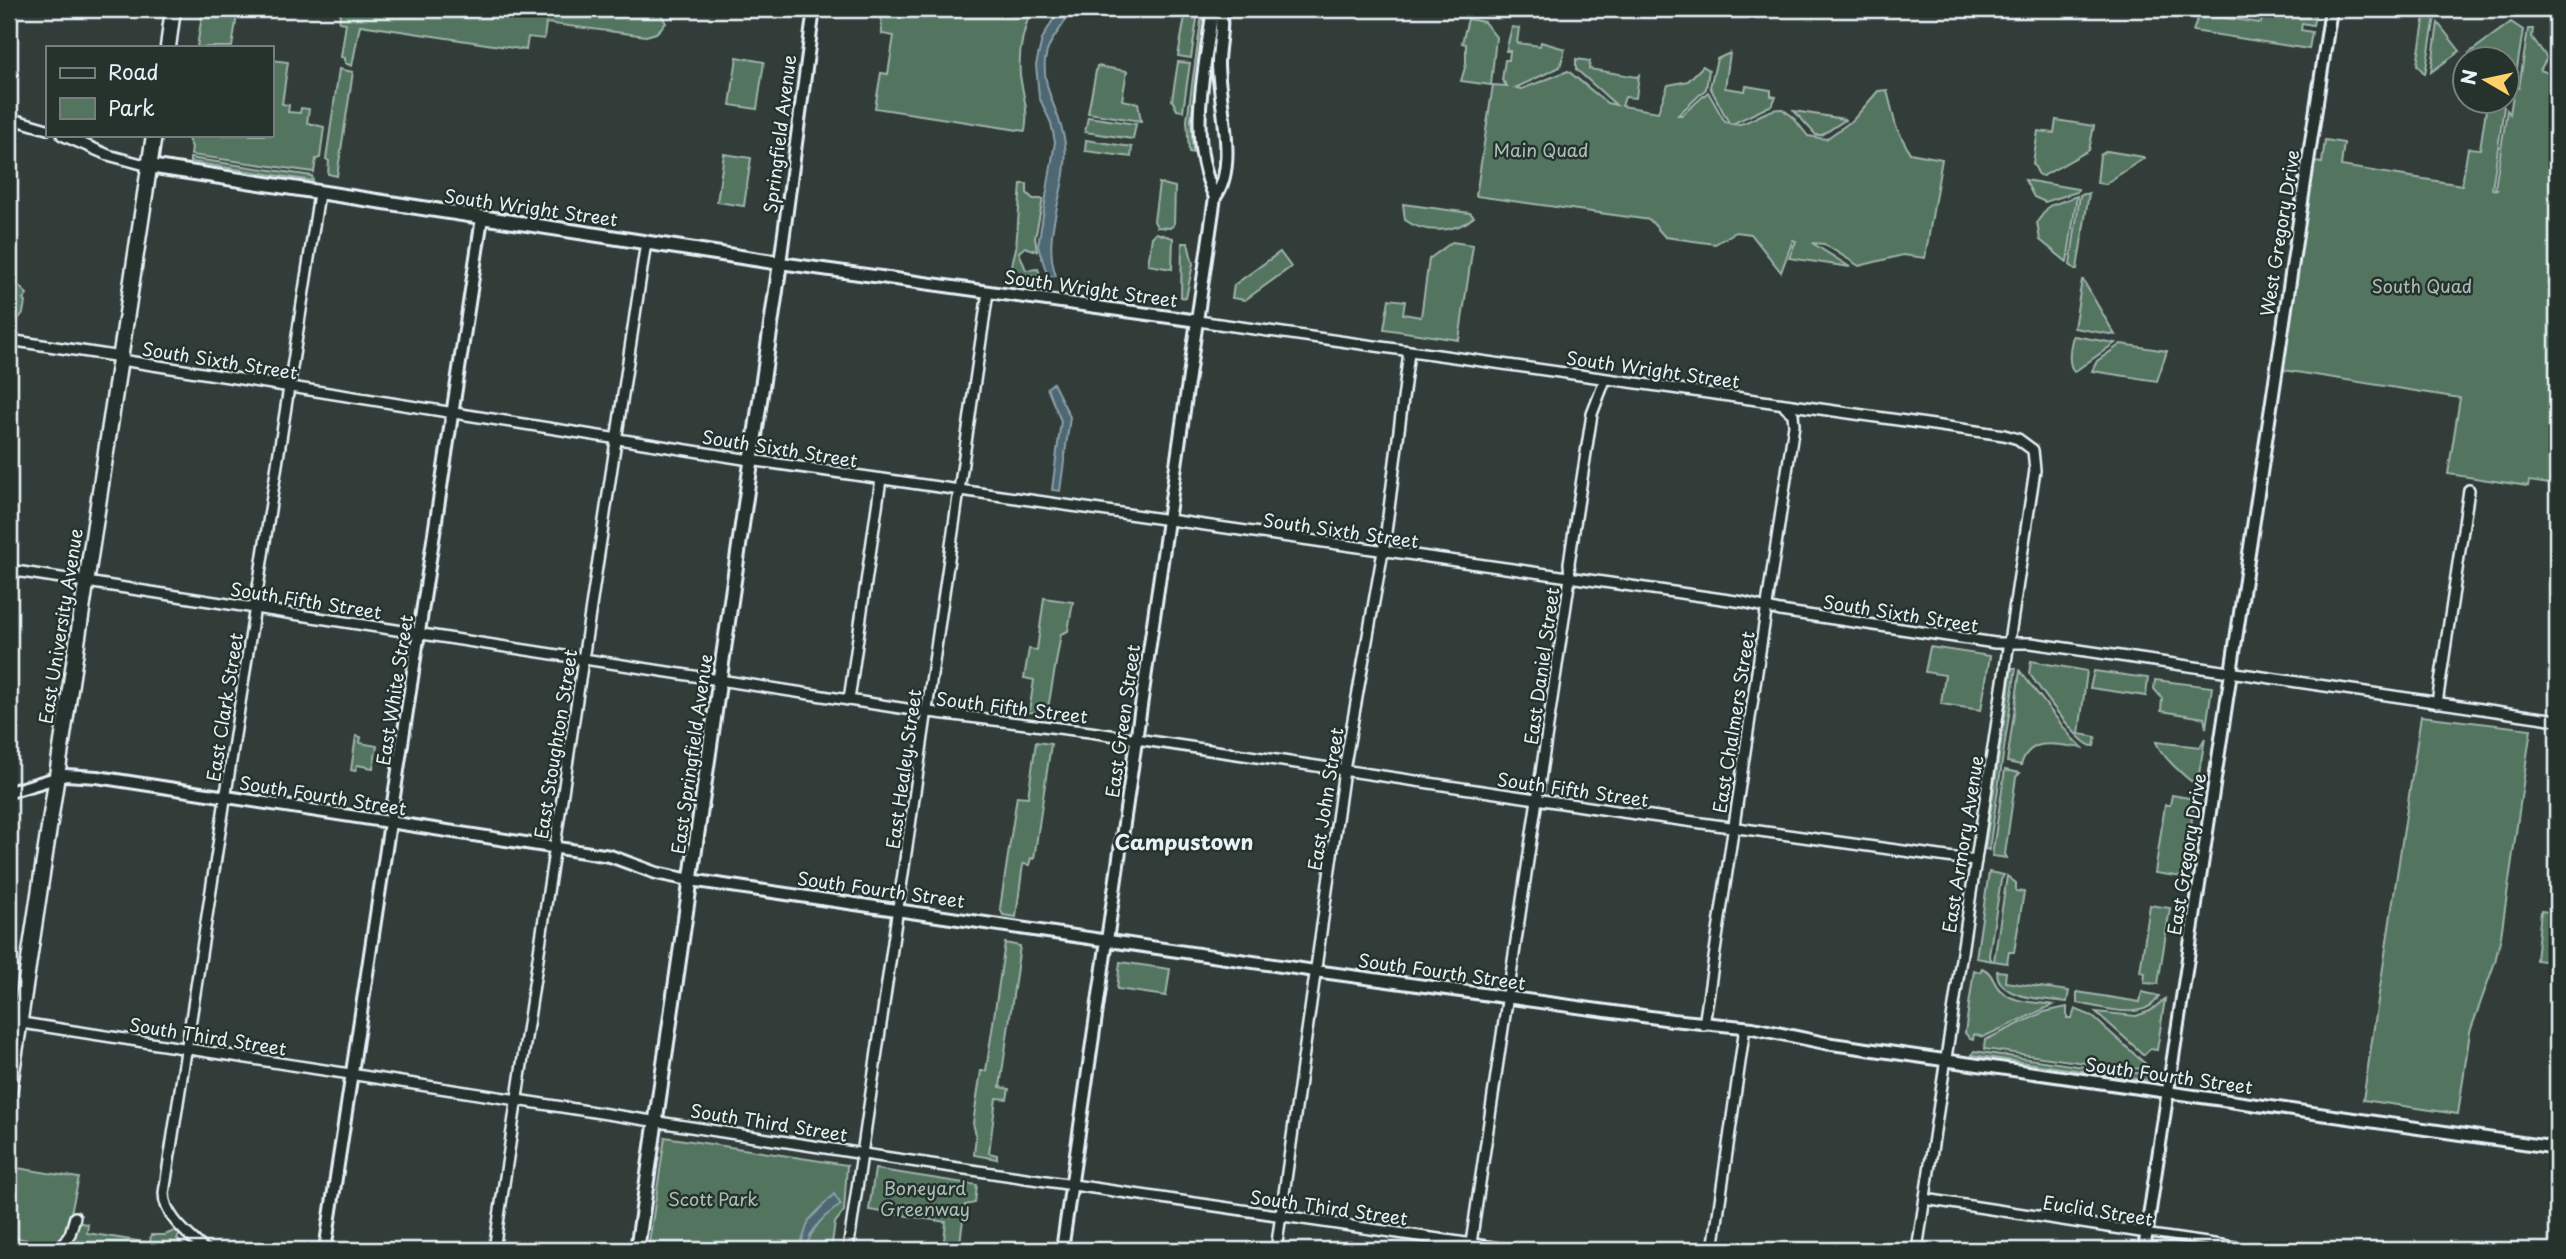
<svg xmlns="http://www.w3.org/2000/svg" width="2566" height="1259" viewBox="0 0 2566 1259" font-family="'Playpen Sans',sans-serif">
  <rect width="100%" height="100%" fill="#323d3a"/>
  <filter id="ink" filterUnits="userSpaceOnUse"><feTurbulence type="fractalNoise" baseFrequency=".0143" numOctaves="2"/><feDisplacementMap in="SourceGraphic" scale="14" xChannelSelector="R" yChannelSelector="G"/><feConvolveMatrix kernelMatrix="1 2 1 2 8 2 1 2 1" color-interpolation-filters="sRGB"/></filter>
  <g filter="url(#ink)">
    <!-- green -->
    <g fill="#53755f" stroke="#9eb3ac" stroke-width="2">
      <polygon points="203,9 238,9 232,47 197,47"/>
      <polygon points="341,9 658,9 666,23 656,33 646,36 546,23 544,39 528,37 526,50 360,25 352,66 345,63 345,58 341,57 346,23 339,22"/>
      <path d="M881,9H1032C1023,30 1018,52 1020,75C1023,97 1029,108 1025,131L875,108L881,73L888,74L894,36L882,34Z"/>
      <polygon points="2268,9 2315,15 2313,25 2302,23 2301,30 2312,32 2309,49 2193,31 2199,14 2261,23 2263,13 2267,14"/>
      <polygon points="1186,11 1198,13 1191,58 1178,56"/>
      <polygon points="1202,14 1205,14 1191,120 1193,153 1189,152 1187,120"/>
      <polygon points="2425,15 2435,17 2425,74 2417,65"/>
      <polygon points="1468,19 1484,22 1496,37 1491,85 1461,81 1466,64 1466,44 1462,43"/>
      <polygon points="2511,22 2523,30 2514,88 2519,88 2528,29 2533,29 2532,37 2547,58 2540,70 2557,76 2555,467 2557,485 2529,481 2528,486 2448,474 2460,398 2283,370 2314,165 2315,162 2322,163 2325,140 2344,143 2341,166 2462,185 2468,148 2480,149 2487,103 2500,102 2504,107 2492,189 2498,190 2495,188 2507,110 2510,114 2514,88 2507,87 2506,60 2474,59 2469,53"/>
      <polygon points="2438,23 2460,51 2431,72"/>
      <path d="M1512,27L1519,28L1517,43L1540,46L1541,42L1565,49L1560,67L1515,88L1522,89L1568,71L1607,103L1616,105L1576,69V59L1590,61L1589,69L1637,77L1639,75L1636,98L1625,97L1622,106L1658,112L1668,85L1688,81L1703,66L1709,70L1706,89L1678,115H1682L1708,92L1725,122L1729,123L1710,87L1717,59L1730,53L1725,88L1745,91L1746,86L1771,90V96L1776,97L1772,105L1732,124C1748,127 1764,108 1782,109L1792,116L1808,136L1826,139L1853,120L1878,91L1887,90L1896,127L1910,153L1942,159L1925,258L1903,255L1859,266L1824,244L1812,243L1850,267L1789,258L1796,241L1793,240L1781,272L1751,234L1736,232L1715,244L1665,237L1650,220L1476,196L1493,85L1507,86L1502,80L1505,60H1509L1510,51H1506Z"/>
      <polygon points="737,57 764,62 757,109 730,105"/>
      <polygon points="271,60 288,62 282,104 289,105 288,112 300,113 301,108 309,109 307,123 324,127 320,158 316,159 314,172 191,155 192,147 186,135 271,135"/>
      <polygon points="1178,62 1190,63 1183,111 1177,110 1172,100"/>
      <polygon points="1097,66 1127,71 1122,100 1138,103 1141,121 1088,113"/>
      <polygon points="339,69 353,72 337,176 328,174 329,161 326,159"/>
      <polygon points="1794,111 1844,119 1845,120 1822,135 1816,135"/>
      <polygon points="1088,117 1136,124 1133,139 1085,132"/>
      <polygon points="2056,120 2094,126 2089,150 2043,176 2039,175 2033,163 2038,131 2054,133"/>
      <polygon points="1086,140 1132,147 1131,157 1085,151"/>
      <polygon points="2107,151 2143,157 2144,158 2105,184 2097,183 2100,155"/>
      <polygon points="724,154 751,158 744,206 717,202"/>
      <polygon points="190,158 312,176 313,181 190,162"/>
      <polygon points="2025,180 2078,189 2077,192 2045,202 2034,197"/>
      <polygon points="1159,183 1175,187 1174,225 1170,228 1157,227 1154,221"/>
      <polygon points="1021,184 1027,184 1027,193 1033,199 1043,199 1035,238 1037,251 1025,247 1019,252 1026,270 1038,269 1041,276 1031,275 1030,278 1010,273 1016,248"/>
      <polygon points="2089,193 2077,269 2075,269 2070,265 2080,195"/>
      <polygon points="2077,196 2067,262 2040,240 2037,222 2049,206"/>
      <path d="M1403,204L1470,213L1474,217C1456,233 1424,234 1405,220Z"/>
      <polygon points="1156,233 1173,238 1172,269 1148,265 1152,237"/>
      <polygon points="1452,242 1473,245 1459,340 1384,329 1389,299 1405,301 1403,314 1421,317 1429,259"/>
      <polygon points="1182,243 1188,243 1193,264 1186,298 1181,297"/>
      <polygon points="1280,252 1291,267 1245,300 1232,298 1234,285"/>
      <polygon points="2082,280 2083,280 2115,335 2074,328"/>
      <polygon points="15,282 27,294 23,299 25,302 23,313 11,328 9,328 9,287"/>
      <path d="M2073,336H2074L2115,343L2074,372C2067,363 2070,347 2073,336Z"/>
      <polygon points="2121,344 2167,351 2157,381 2092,371 2097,361"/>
      <polygon points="1044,598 1073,602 1068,631 1061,634 1047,714 1029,712 1034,680 1024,678 1029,649 1037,650"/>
      <polygon points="1930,647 1990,656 1981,710 1941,704 1945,675 1925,672"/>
      <path d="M2031,661L2087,671L2079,734L2096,737L2094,746C2081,749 2039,687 2029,673Z"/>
      <polygon points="2012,668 2016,668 1989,850 1985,849"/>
      <path d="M2020,671L2072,738L2082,748C2058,745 2030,735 2021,765L2007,762Z"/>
      <polygon points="2094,671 2148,678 2146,696 2090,688"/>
      <polygon points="2155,680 2212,687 2206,728 2204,718 2161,711 2162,698 2154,689"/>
      <polygon points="2421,716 2531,729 2501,936 2495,962 2470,1032 2458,1114 2363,1100"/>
      <polygon points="356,736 361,737 360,743 377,746 373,768 357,765 355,771 351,770"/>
      <path d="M2205,738L2197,786C2184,776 2161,756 2156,742L2200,747Z"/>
      <polygon points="1036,742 1051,744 1034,859 1031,858 1029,865 1023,864 1016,917 1003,915 1000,908 1017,796 1028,797"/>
      <polygon points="2005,770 2020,773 2016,777 2005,854 2007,858 1992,856"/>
      <polygon points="2172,795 2195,799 2183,877 2155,873 2165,805 2170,805"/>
      <polygon points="1989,872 2004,875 2001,880 1989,955 1992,961 1976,958"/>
      <polygon points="2007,876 2016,883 2016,891 2024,892 2014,952 2009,952 2007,963 1994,961"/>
      <polygon points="2150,905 2170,908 2158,984 2144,983 2145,973 2140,972"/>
      <polygon points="2541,911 2557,913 2557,963 2536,960"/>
      <polygon points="1005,943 1020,946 1000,1087 1009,1089 1007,1099 996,1098 989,1153 997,1155 997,1159 974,1155 976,1135 973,1123 981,1071 986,1071"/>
      <polygon points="1120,962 1170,969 1166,996 1117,989"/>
      <path d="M1982,968C1993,973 1992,981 1999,989C2011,1003 2036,1002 2053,1005L1983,1037L1974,1034L1973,1040L1970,1039L1965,1033L1974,970L1980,972Z"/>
      <path d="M1997,971L2006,972L2005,982L2069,991L2067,1002C2045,999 1997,1000 1997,971Z"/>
      <path d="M2077,992L2140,1002L2142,992L2159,996C2145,1023 2102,1007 2077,1003Z"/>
      <polygon points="2165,999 2157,1050 2150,1049 2144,1055 2096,1012 2136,1016 2150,1011"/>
      <polygon points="2067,1007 2067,1018 2072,1018 2075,1009 2092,1016 2151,1069 2121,1068 1984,1049 1985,1040 2044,1012"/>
      <polygon points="1974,1051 2125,1073 2150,1073 2154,1078 2144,1080 1972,1055"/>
      <polygon points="665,1137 847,1165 844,1211 835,1223 831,1250 648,1250"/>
      <polygon points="11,1167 79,1178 69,1221 88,1224 87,1233 150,1243 151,1235 165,1235 179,1229 181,1232 177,1239 188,1250 59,1250 53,1244 9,1237 9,1206 15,1173"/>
      <polygon points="875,1169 977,1185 975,1203 965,1205 959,1250 943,1250 946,1222 869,1210"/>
    </g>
    <!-- water -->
    <g fill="#4e6873" stroke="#8c9fa8" stroke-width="2">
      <path d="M1059,9H1070C1066,28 1047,38 1045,61C1042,91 1062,115 1065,144C1070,189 1040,231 1056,276L1048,277L1038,246L1055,142L1051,123L1039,97L1036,65L1042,39Z"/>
      <polygon points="1053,383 1070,417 1060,491 1052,490 1061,421 1047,388"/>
      <path d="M834,1194L841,1205C823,1216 812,1227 805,1250H799L809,1220Z"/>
    </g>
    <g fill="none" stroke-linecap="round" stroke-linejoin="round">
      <!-- pedestrian casing -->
      <g stroke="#e8f1f8" stroke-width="11">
        <polyline id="pedestrian" points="2147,1233 2267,1250"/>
      </g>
      <!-- minor casing -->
      <g stroke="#e8f1f8" stroke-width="14">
        <g id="minor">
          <polyline points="9,118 47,129"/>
          <polyline points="62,135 108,155 149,166"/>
          <polyline points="1198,321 2004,435 2018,439 2033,450 2035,470 1917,1250"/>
          <polyline points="9,340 121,357"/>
          <polyline points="121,360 750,460 1743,602 1780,611 1995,643 2031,643 2557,720"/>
          <polyline points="9,570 913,710 1090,732 1622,812 1976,861"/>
          <polyline points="849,700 881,479"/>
          <polyline points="2437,703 2469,490"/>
          <polyline points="9,1021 877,1156 1513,1250"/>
          <polyline points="1704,1025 1794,425 1793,414 1785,407"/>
          <polyline points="1925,1199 2147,1233"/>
          <polyline points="9,1247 31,1250"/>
          <polyline points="59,1250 70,1234 75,1217"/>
          <path d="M205,1250C189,1235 164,1217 164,1193L319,194"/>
          <polyline points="494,1250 646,242"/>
          <polyline points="848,1250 988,292"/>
          <polyline points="1276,1250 1344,770 1385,540 1409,352"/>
          <polyline points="1470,1250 1570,578 1569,563 1592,414 1605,380"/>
          <polyline points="1713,1250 1744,1034"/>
        </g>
      </g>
      <!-- tertiary casing -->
      <g stroke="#e8f1f8" stroke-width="16">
        <g id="tertiary">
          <polyline points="814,9 780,263 1198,321"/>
          <path d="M1215,197C1187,138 1204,76 1212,15L1215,9"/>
          <polyline points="9,792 66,775 97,777 610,856 656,873 690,880 1315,971 1672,1020 1753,1028 1825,1043 2557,1148"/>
          <polyline points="325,1250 482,218"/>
          <path d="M1062,1250L1215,197C1239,165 1218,101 1218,63C1218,45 1224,26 1220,9"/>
          <polyline points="2144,1250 2331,9"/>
        </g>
      </g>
      <!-- secondary casing -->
      <g stroke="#e8f1f8" stroke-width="18">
        <polyline id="secondary" points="149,166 780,263 637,1250"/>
      </g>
      <!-- primary casing -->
      <g stroke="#e8f1f8" stroke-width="19">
        <g id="primary">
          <polyline points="168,47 173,9"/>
          <polyline points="9,1092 154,135"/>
        </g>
      </g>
      <!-- pedestrian -->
      <use href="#pedestrian" stroke="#26332d" stroke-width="6"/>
      <!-- minor -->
      <use href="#minor" stroke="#26332d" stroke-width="9"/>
      <!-- tertiary -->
      <use href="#tertiary" stroke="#26332d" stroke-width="10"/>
      <!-- secondary -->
      <use href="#secondary" stroke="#26332d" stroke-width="12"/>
      <!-- primary -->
      <use href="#primary" stroke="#26332d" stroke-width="14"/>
    </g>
  </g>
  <g text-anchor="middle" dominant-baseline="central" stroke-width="5" stroke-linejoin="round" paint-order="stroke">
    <!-- street labels -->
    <g font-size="18" fill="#e8f1f8" stroke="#26332d">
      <text transform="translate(779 134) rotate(-83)">Springfield Avenue</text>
      <text transform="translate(531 207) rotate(8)">South Wright Street</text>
      <text transform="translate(2279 233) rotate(-81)">West Gregory Drive</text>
      <text transform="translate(1091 288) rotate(8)">South Wright Street</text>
      <text transform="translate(220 360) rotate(9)">South Sixth Street</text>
      <text transform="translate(1653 369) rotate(8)">South Wright Street</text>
      <text transform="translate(780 448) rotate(9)">South Sixth Street</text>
      <text transform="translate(1341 530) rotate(8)">South Sixth Street</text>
      <text transform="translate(306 600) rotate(9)">South Fifth Street</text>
      <text transform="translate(1901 613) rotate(9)">South Sixth Street</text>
      <text transform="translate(60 626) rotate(-81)">East University Avenue</text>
      <text transform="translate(1541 666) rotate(-82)">East Daniel Street</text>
      <text transform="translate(394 690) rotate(-81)">East White Street</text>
      <text transform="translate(224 707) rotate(-81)">East Clark Street</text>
      <text transform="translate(1012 707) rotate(7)">South Fifth Street</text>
      <text transform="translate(1122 721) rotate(-82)">East Green Street</text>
      <text transform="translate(1733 722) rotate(-81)">East Chalmers Street</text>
      <text transform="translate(555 744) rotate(-81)">East Stoughton Street</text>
      <text transform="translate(691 754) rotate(-82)">East Springfield Avenue</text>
      <text transform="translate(903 769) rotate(-82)">East Healey Street</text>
      <text transform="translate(1573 789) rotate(8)">South Fifth Street</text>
      <text transform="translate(323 795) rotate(9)">South Fourth Street</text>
      <text transform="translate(1325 799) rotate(-81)">East John Street</text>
      <text transform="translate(1962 844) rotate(-81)">East Armory Avenue</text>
      <text transform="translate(2186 854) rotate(-81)">East Gregory Drive</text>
      <text transform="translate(881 889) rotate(8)">South Fourth Street</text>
      <text transform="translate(1442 971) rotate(8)">South Fourth Street</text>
      <text transform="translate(208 1036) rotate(9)">South Third Street</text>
      <text transform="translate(2169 1075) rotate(8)">South Fourth Street</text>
      <text transform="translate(769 1122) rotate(9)">South Third Street</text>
      <text transform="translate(1329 1207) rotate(8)">South Third Street</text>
      <text transform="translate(2098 1210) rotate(9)">Euclid Street</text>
    </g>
    <!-- park labels -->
    <g font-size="18" fill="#acbfbb" stroke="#26332d">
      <text x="1541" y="149">Main Quad</text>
      <text x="2422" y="285">South Quad</text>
      <text x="925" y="1187">Boneyard<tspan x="925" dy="21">Greenway</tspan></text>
      <text x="713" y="1198">Scott Park</text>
    </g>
    <!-- quarter labels -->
    <g font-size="21" font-weight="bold" fill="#e8f1f8" stroke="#26332d">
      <text x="1184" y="841">Campustown</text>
    </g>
  </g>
  <!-- margin -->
  <rect width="2566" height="1259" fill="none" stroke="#26332d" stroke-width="35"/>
  <rect x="18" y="18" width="2531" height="1224" fill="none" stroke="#e8f1f8" stroke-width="2.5" filter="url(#ink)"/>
  <!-- legend -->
  <rect x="46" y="46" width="228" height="91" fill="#26332d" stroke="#747f7e" stroke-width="2"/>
  <rect x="60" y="68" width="35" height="10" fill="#26332d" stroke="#747f7e" stroke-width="2"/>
  <text x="108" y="80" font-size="21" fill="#e8f1f8">Road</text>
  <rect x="60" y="98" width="35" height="21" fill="#53755f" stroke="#747f7e" stroke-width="2"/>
  <text x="108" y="116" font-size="21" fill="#e8f1f8">Park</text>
  <!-- north arrow -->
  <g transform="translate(2486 80) rotate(279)"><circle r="33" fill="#26332d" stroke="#747f7e" stroke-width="2"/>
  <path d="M0-5L12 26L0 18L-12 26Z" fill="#ffd166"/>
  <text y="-10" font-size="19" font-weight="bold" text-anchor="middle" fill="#e8f1f8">N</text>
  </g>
</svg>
